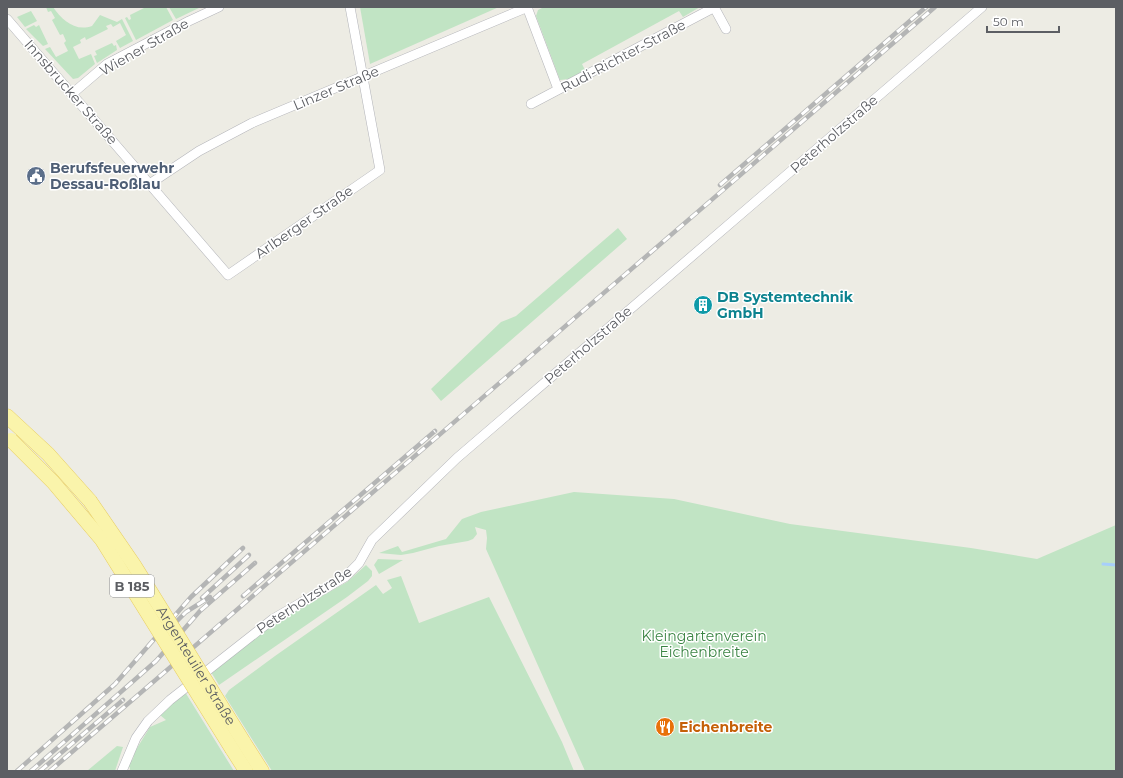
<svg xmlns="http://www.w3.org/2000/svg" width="1123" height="778" viewBox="0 0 1123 778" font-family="Montserrat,sans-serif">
  <rect width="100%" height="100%" fill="#edece4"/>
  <!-- green -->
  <g fill="#c1e4c4">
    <path d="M46,7H53C62,20 75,32 92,26L100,15L117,22L122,19L133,41L120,48L116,41L126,35L120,23L113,27L111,24L106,26L108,29L86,40L85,37L80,40L81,43L73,47L79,59L91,54L95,64L78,78L73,79L45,49L50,47L56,57L68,51L64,43L66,41L63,34L60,35L52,20L55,18L51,11L48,12Z"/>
    <polygon points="146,7 166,7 173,20 136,40 125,18 127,17 129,20 131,19 130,15"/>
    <polygon points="169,7 201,7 176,19"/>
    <polygon points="360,7 499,7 370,64"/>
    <polygon points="544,7 700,7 683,17 679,11 582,64 585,70 569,79 560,80 536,16 538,10"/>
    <polygon points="31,11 37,21 25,27 17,17"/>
    <polygon points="34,25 36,27 39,25 48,44 43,46 26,29"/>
    <polygon points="112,43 114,46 116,45 117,50 97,63 94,56 97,55 95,51"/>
    <polygon points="618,228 627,239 441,401 431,389 501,322 516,316"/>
    <polygon points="574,492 674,499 790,524 971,548 1037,559 1116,525 1116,771 585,771 486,549 487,538 486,530 475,527 477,534 473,539 468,541 439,546 413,553 401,555 379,553 398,546 402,552 446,539 462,519 481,512"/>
    <polygon points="378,559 403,560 379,574 374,565"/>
    <polygon points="366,565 372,571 372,576 368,581 347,597 219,685 211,672 261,633 288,615 347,582"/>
    <polygon points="401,576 419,623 489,597 562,742 574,771 272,771 225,696 229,690 275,656 376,585 383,594 392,588 387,580"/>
    <polygon points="185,692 234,771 130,771 130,767 124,771 119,771 133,759 134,753 150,727 166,720 160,715"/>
    <polygon points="117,746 123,747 115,771 87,771"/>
  </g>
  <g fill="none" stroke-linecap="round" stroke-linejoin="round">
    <!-- stream -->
    <polyline stroke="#a7cffa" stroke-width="3" points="1103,564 1116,565"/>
    <!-- street casing -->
    <g stroke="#b4b5ba" stroke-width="10">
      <g id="street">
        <polyline points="527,7 558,89"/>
        <polyline points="714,7 726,29"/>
        <polyline points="7,19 228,275 380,170 350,7"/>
        <polyline points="73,93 107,64 189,21 219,7"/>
        <polyline points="531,104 715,7"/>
        <polyline points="151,183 199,151 252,123 528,7"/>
        <polyline points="122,771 136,738 148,721 170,700 273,619 345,577 359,563 372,540 457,458 982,7"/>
      </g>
    </g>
    <!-- primary casing -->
    <g stroke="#e9ce60" stroke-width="15">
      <g id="primary">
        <polyline points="7,416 48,454 90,501"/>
        <polyline points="243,741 262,771"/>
        <polyline points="232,749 246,771"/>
      </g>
    </g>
    <!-- street -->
    <use href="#street" stroke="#fff" stroke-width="9"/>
    <!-- primary -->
    <use href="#primary" stroke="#faf4ab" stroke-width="14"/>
    <!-- rail casing -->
    <g stroke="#b4b5b5" stroke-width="4.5">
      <g id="rail">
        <polyline points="720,185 926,7"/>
        <polyline points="243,596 435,431"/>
        <polyline points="202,598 249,555"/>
        <polyline points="170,628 186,612 210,597"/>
        <polyline points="17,771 115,684 191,597 243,548"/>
        <polyline points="31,771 156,661 200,611 255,563"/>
        <polyline points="40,771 123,700"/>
        <polyline points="50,771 935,7"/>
      </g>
    </g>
    <!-- rail -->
    <use href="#rail" stroke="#fff" stroke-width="3" stroke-dasharray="9" stroke-linecap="butt"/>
    <!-- primary-bridge casing -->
    <g stroke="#e9ce60" stroke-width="15" stroke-linecap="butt">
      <g id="primary-bridge">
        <polyline points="11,440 53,482 102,540 232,749"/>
        <path id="s1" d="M90,501L134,565L243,741"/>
      </g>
    </g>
    <!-- primary-bridge -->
    <use href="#primary-bridge" stroke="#faf4ab" stroke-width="14"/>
  </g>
  <!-- icons -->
  <defs>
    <g id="civic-disc" transform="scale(1)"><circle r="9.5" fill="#5c6f8a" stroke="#fff"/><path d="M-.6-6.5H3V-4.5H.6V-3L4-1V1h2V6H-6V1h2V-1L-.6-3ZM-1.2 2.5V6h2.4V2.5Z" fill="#fff"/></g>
    <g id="building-disc" transform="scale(1)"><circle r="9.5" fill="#0f9aa8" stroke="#fff"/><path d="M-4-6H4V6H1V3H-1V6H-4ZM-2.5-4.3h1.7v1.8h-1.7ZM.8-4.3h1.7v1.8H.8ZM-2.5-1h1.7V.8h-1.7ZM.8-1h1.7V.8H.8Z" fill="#fff"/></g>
    <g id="restaurant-disc" transform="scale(1)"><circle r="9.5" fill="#e8710a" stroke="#fff"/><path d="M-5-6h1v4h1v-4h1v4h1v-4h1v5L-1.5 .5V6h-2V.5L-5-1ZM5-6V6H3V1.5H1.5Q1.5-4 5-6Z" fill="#fff"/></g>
  </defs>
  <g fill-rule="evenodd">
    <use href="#civic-disc" x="36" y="176"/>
    <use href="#building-disc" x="703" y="305"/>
    <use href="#restaurant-disc" x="665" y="727"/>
  </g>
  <g text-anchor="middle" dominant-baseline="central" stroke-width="3" stroke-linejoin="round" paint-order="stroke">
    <!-- shield labels -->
    <rect fill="#fff" stroke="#8d8e92" stroke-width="1" x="110" y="575" width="44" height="22" rx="3"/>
    <g font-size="13" font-weight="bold" fill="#5c5e63">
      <text x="132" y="586">B 185</text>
    </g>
    <!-- street labels -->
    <g font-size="14" fill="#5c5e63" stroke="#fff">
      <text transform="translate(144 47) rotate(-30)">Wiener Straße</text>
      <text transform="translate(623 56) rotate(-28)">Rudi-Richter-Straße</text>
      <text transform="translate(336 88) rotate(-23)">Linzer Straße</text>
      <text transform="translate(71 92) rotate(49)">Innsbrucker Straße</text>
      <text transform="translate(834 134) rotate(-41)">Peterholzstraße</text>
      <text transform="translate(304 222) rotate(-35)">Arlberger Straße</text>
      <text transform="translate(588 345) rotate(-41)">Peterholzstraße</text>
      <text transform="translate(304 600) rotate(-33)">Peterholzstraße</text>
      <text stroke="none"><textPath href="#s1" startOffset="196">Argenteuiler Straße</textPath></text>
    </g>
    <!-- service labels -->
    <g font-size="14" font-weight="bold" fill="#4e5e75" stroke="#fff" text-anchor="start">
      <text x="50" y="168">Berufsfeuerwehr<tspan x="50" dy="16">Dessau-Roßlau</tspan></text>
    </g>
    <!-- culture labels -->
    <g font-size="14" font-weight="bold" fill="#0d838f" stroke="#fff" text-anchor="start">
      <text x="717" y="297">DB Systemtechnik<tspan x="717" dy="16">GmbH</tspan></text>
    </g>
    <!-- park labels -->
    <g font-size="14" fill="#3a8443" stroke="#fff">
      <text x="704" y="636">Kleingartenverein<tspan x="704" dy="16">Eichenbreite</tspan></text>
    </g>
    <!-- food labels -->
    <g font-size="14" font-weight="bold" fill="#c56008" stroke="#fff" text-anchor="start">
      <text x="679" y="727">Eichenbreite</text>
    </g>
  </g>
  <!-- border -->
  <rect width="1123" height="778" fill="none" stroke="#5c5e63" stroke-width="16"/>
  <!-- scale -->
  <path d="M987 26v6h72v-6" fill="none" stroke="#5c5e63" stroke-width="2"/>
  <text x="993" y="26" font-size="12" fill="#5c5e63" stroke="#ffffff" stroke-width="3" paint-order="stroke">50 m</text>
</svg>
